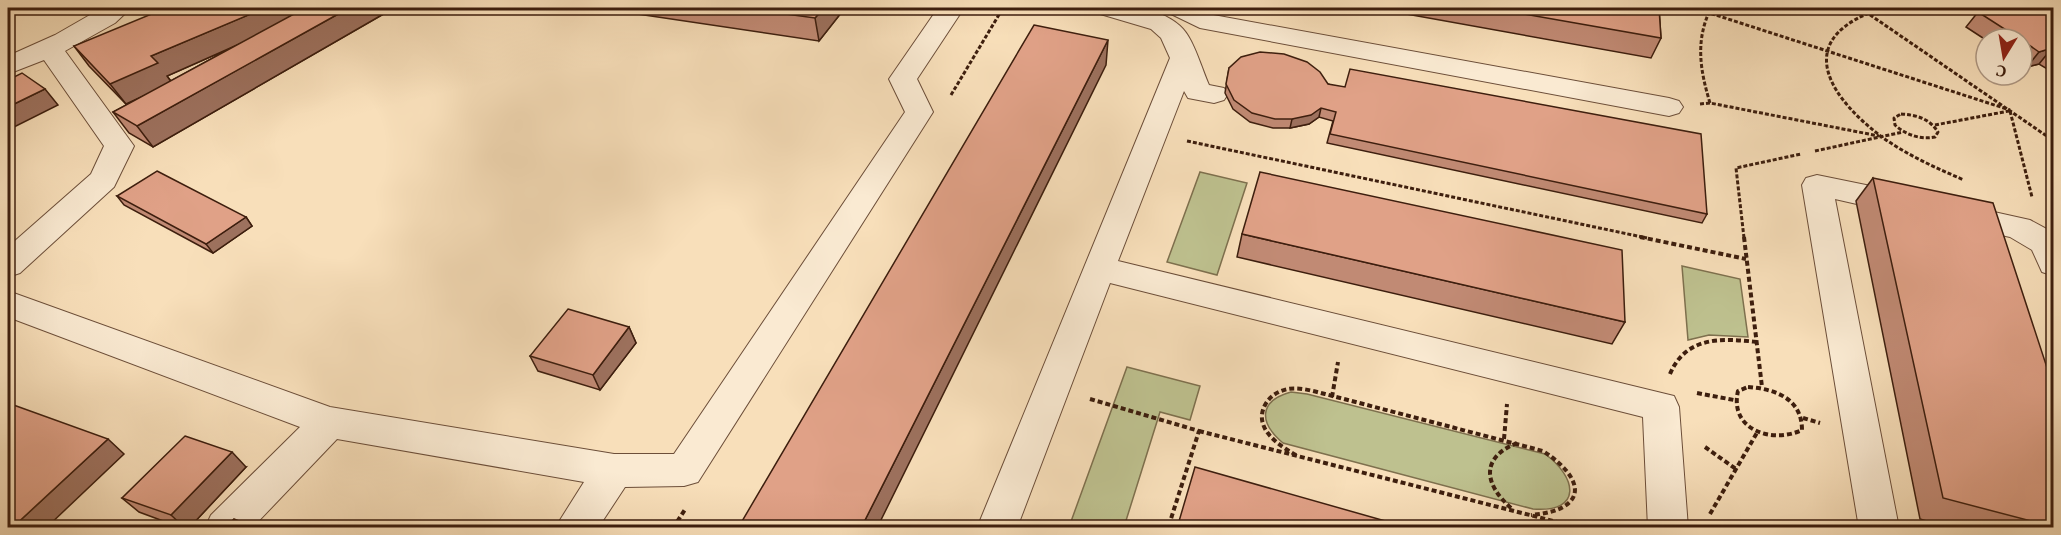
<svg xmlns="http://www.w3.org/2000/svg" width="2061" height="535" viewBox="0 0 2061 535" font-family="Vollkorn,serif">
  <rect width="100%" height="100%" fill="#f8dfba"/>
  <filter id="stains"><feTurbulence type="fractalNoise" baseFrequency=".00333" numOctaves="4"/><feColorMatrix values="0 0 0 0 .2 0 0 0 0 .09 0 0 0 0 .02 0 0 0 .5 -.17"/></filter>
  <radialGradient id="worn" r=".72"><stop offset=".6" stop-color="#630" stop-opacity="0"/><stop offset="1" stop-color="#630" stop-opacity=".3"/></radialGradient>
  <!-- green -->
  <g fill="#bec18f" stroke="#7e704e" stroke-width="1.5">
    <polygon points="1200,172 1247,183 1217,275 1167,262"/>
    <polygon points="1682,266 1740,279 1748,337 1709,335 1688,340"/>
    <polygon points="1127,367 1200,386 1190,420 1160,412 1124,527 1069,527"/>
    <path d="M1291,392L1307,394L1545,454C1577,477 1583,513 1533,509L1283,443C1259,423 1258,401 1291,392Z"/>
  </g>
  <g fill="none" stroke-linecap="round" stroke-linejoin="round">
    <!-- minor casing -->
    <g stroke="#6c4e39" stroke-width="2">
      <g id="minor">
        <polygon points="102,8 131,8 115,23 65,51 134,146 114,187 20,273 8,277 8,247 91,174 104,146 44,60 8,74 8,56 55,35"/>
        <polygon points="938,8 964,8 917,79 933,112 698,482 684,486 625,487 598,528 555,528 584,482 337,439 252,528 205,528 211,515 300,427 8,317 8,291 330,407 614,454 674,454 905,112 889,79"/>
        <path d="M1093,8C1121,5 1162,6 1183,29C1194,41 1202,69 1209,85L1224,88L1228,94L1224,100L1214,103L1188,98L1184,91L1118,261L1674,396L1679,407L1688,528H1648L1643,417L1110,283L1017,528H977L1170,58L1161,38L1151,29L1097,13Z"/>
        <polygon points="1165,8 1196,8 1208,14 1669,98 1679,101 1683,107 1679,113 1669,116 1200,28 1169,13"/>
        <polygon points="1817,175 1905,193 1916,196 1921,204 1916,212 1905,215 1835,199 1899,528 1859,528 1802,185 1806,178"/>
        <polygon points="1958,204 2030,220 2054,233 2054,276 2042,272 2032,250 2010,237 1947,223 1942,215 1947,207"/>
      </g>
    </g>
    <!-- path-far1 -->
    <g stroke="#3d1e0e" stroke-width="3" stroke-dasharray="4 2" stroke-linecap="butt">
      <polyline points="1694,8 2010,110"/>
      <polyline points="1860,8 2054,141"/>
      <path d="M1869,13C1792,45 1834,101 1882,137C1907,155 1936,168 1964,180"/>
      <polyline points="951,95 1003,8"/>
      <path d="M1710,103C1700,70 1695,40 1711,8"/>
      <polyline points="1700,104 1710,103 1879,136"/>
      <polyline points="2010,111 2032,197"/>
      <path d="M1901,114C1916,115 1929,118 1938,132L1935,137C1921,140 1906,135 1895,125L1894,118Z"/>
      <polyline points="1935,125 2009,111"/>
      <polyline points="1187,141 1647,238"/>
      <polyline points="1815,151 1903,132"/>
      <polyline points="1744,238 1736,168 1801,154"/>
    </g>
    <!-- path -->
    <g stroke="#3d1e0e" stroke-width="4" stroke-dasharray="5 3" stroke-linecap="butt">
      <polyline points="1640,237 1746,259"/>
      <polyline points="1744,237 1762,387"/>
      <path d="M1670,374C1686,336 1722,338 1757,342"/>
      <path d="M1748,387C1776,389 1802,399 1802,430C1772,444 1729,430 1738,391Z"/>
      <polyline points="1697,393 1734,400"/>
      <polyline points="1332,397 1338,362"/>
      <polyline points="1090,399 1199,431 1168,528"/>
      <polyline points="1803,418 1820,423"/>
      <polyline points="1199,431 1581,528"/>
      <polyline points="1504,439 1507,404"/>
      <polyline points="1705,447 1736,469"/>
      <path d="M1296,455C1278,445 1253,428 1265,405C1270,396 1278,391 1288,389C1300,387 1313,391 1325,394L1543,451C1586,479 1589,510 1531,515"/>
      <path d="M1511,508C1484,484 1480,458 1517,443"/>
      <polyline points="1710,514 1758,431"/>
      <polyline points="673,528 686,508"/>
    </g>
    <!-- minor -->
    <use href="#minor" fill="#faead2" fill-rule="evenodd"/>
  </g>
  <!-- wall -->
  <g fill="#c18a74" stroke="#3d1e0e" stroke-width="1.5" fill-rule="evenodd">
    <polygon points="597,8 845,8 819,41"/>
    <polygon points="1373,8 1659,8 1661,38 1651,58"/>
    <polygon points="2054,8 2054,73 2039,64 2027,67 2022,64 2022,39 1986,39 1986,40 1966,27 1978,12"/>
    <path d="M387,12L153,147L129,133L113,112L142,97L126,104L89,66L74,46ZM233,47L171,81L167,76Z"/>
    <polygon points="1229,68 1328,84 1707,214 1702,223 1327,143 1333,121 1319,117 1309,124 1290,128 1273,128 1250,122 1233,109 1225,93"/>
    <polygon points="1873,178 2054,528 1950,528 1920,519 1856,201"/>
    <polygon points="117,196 246,217 252,226 213,253 124,205"/>
    <polygon points="1242,234 1625,322 1612,344 1237,257"/>
    <polygon points="629,327 636,343 600,390 538,371 530,356"/>
    <polygon points="246,467 189,528 182,528 139,512 122,498"/>
  </g>
  <!-- shaded-wall -->
  <g fill="#9d715e" stroke="#3d1e0e" stroke-width="1.5">
    <polygon points="265,8 305,8 309,13 167,76 172,83 126,104 110,84 151,56"/>
    <polygon points="349,8 384,8 387,12 153,147 137,126"/>
    <polygon points="824,8 845,8 819,41 815,18"/>
    <polygon points="1108,40 1106,65 877,528 861,528"/>
    <polygon points="2052,48 2039,64 2027,67 2039,52"/>
    <polygon points="45,89 58,105 8,130 8,107"/>
    <polygon points="1321,108 1319,117 1309,124 1290,128 1292,119"/>
    <polygon points="246,217 252,226 213,253 206,244"/>
    <polygon points="629,327 636,343 600,390 593,375"/>
    <polygon points="108,439 124,454 46,528 12,528"/>
    <polygon points="232,452 246,467 189,528 185,528 171,515"/>
  </g>
  <!-- building -->
  <g fill="#e0a187" stroke="#3d1e0e" stroke-width="1.5">
    <polygon points="166,8 265,8 151,56 158,63 110,84 74,46"/>
    <polygon points="305,8 349,8 137,126 113,112"/>
    <polygon points="742,8 824,8 815,18"/>
    <polygon points="1490,8 1659,8 1661,38"/>
    <polygon points="1997,8 2054,8 2054,49 2052,48 2039,52 2022,40 2022,39 2020,39 1978,12"/>
    <polygon points="1034,25 1108,40 861,528 738,528"/>
    <polygon points="1260,52 1284,54 1307,62 1320,72 1328,84 1345,87 1350,69 1701,134 1707,214 1330,134 1336,112 1321,108 1311,115 1292,119 1275,119 1252,113 1234,100 1226,84 1229,68 1241,57"/>
    <polygon points="22,73 45,89 8,107 8,80"/>
    <polygon points="157,171 246,217 206,244 117,196"/>
    <polygon points="1260,172 1622,250 1625,322 1242,234"/>
    <polygon points="1873,178 1993,203 2054,389 2054,527 1943,498"/>
    <polygon points="568,309 629,327 593,375 530,356"/>
    <polygon points="8,403 108,439 12,528 8,528"/>
    <polygon points="185,436 232,452 171,515 122,498"/>
    <polygon points="1195,467 1410,528 1177,528"/>
    <polygon points="234,519 256,528 225,528"/>
  </g>
  <!-- margin -->
  <rect width="2061" height="535" fill="none" stroke="#f8dfba" stroke-width="30"/>
  <rect x="9" y="9" width="2043" height="517" fill="none" stroke="#3d1e0e" stroke-width="3"/>
  <rect x="15" y="15" width="2031" height="505" fill="none" stroke="#3d1e0e" stroke-width="1.5"/>
  <!-- north arrow -->
  <g transform="translate(2004 57) rotate(191)"><circle r="28" fill="#faead2" stroke="#ae9884" stroke-width="1.5"/>
  <path d="M0-4.5L10 22L0 15L-10 22Z" fill="#8f2418"/>
  <text y="-9" font-size="16" font-weight="bold" text-anchor="middle" fill="#3d1e0e">С</text>
  </g>
  <rect width="100%" height="100%" filter="url(#stains)"/>
  <rect width="100%" height="100%" fill="url(#worn)"/>
</svg>
